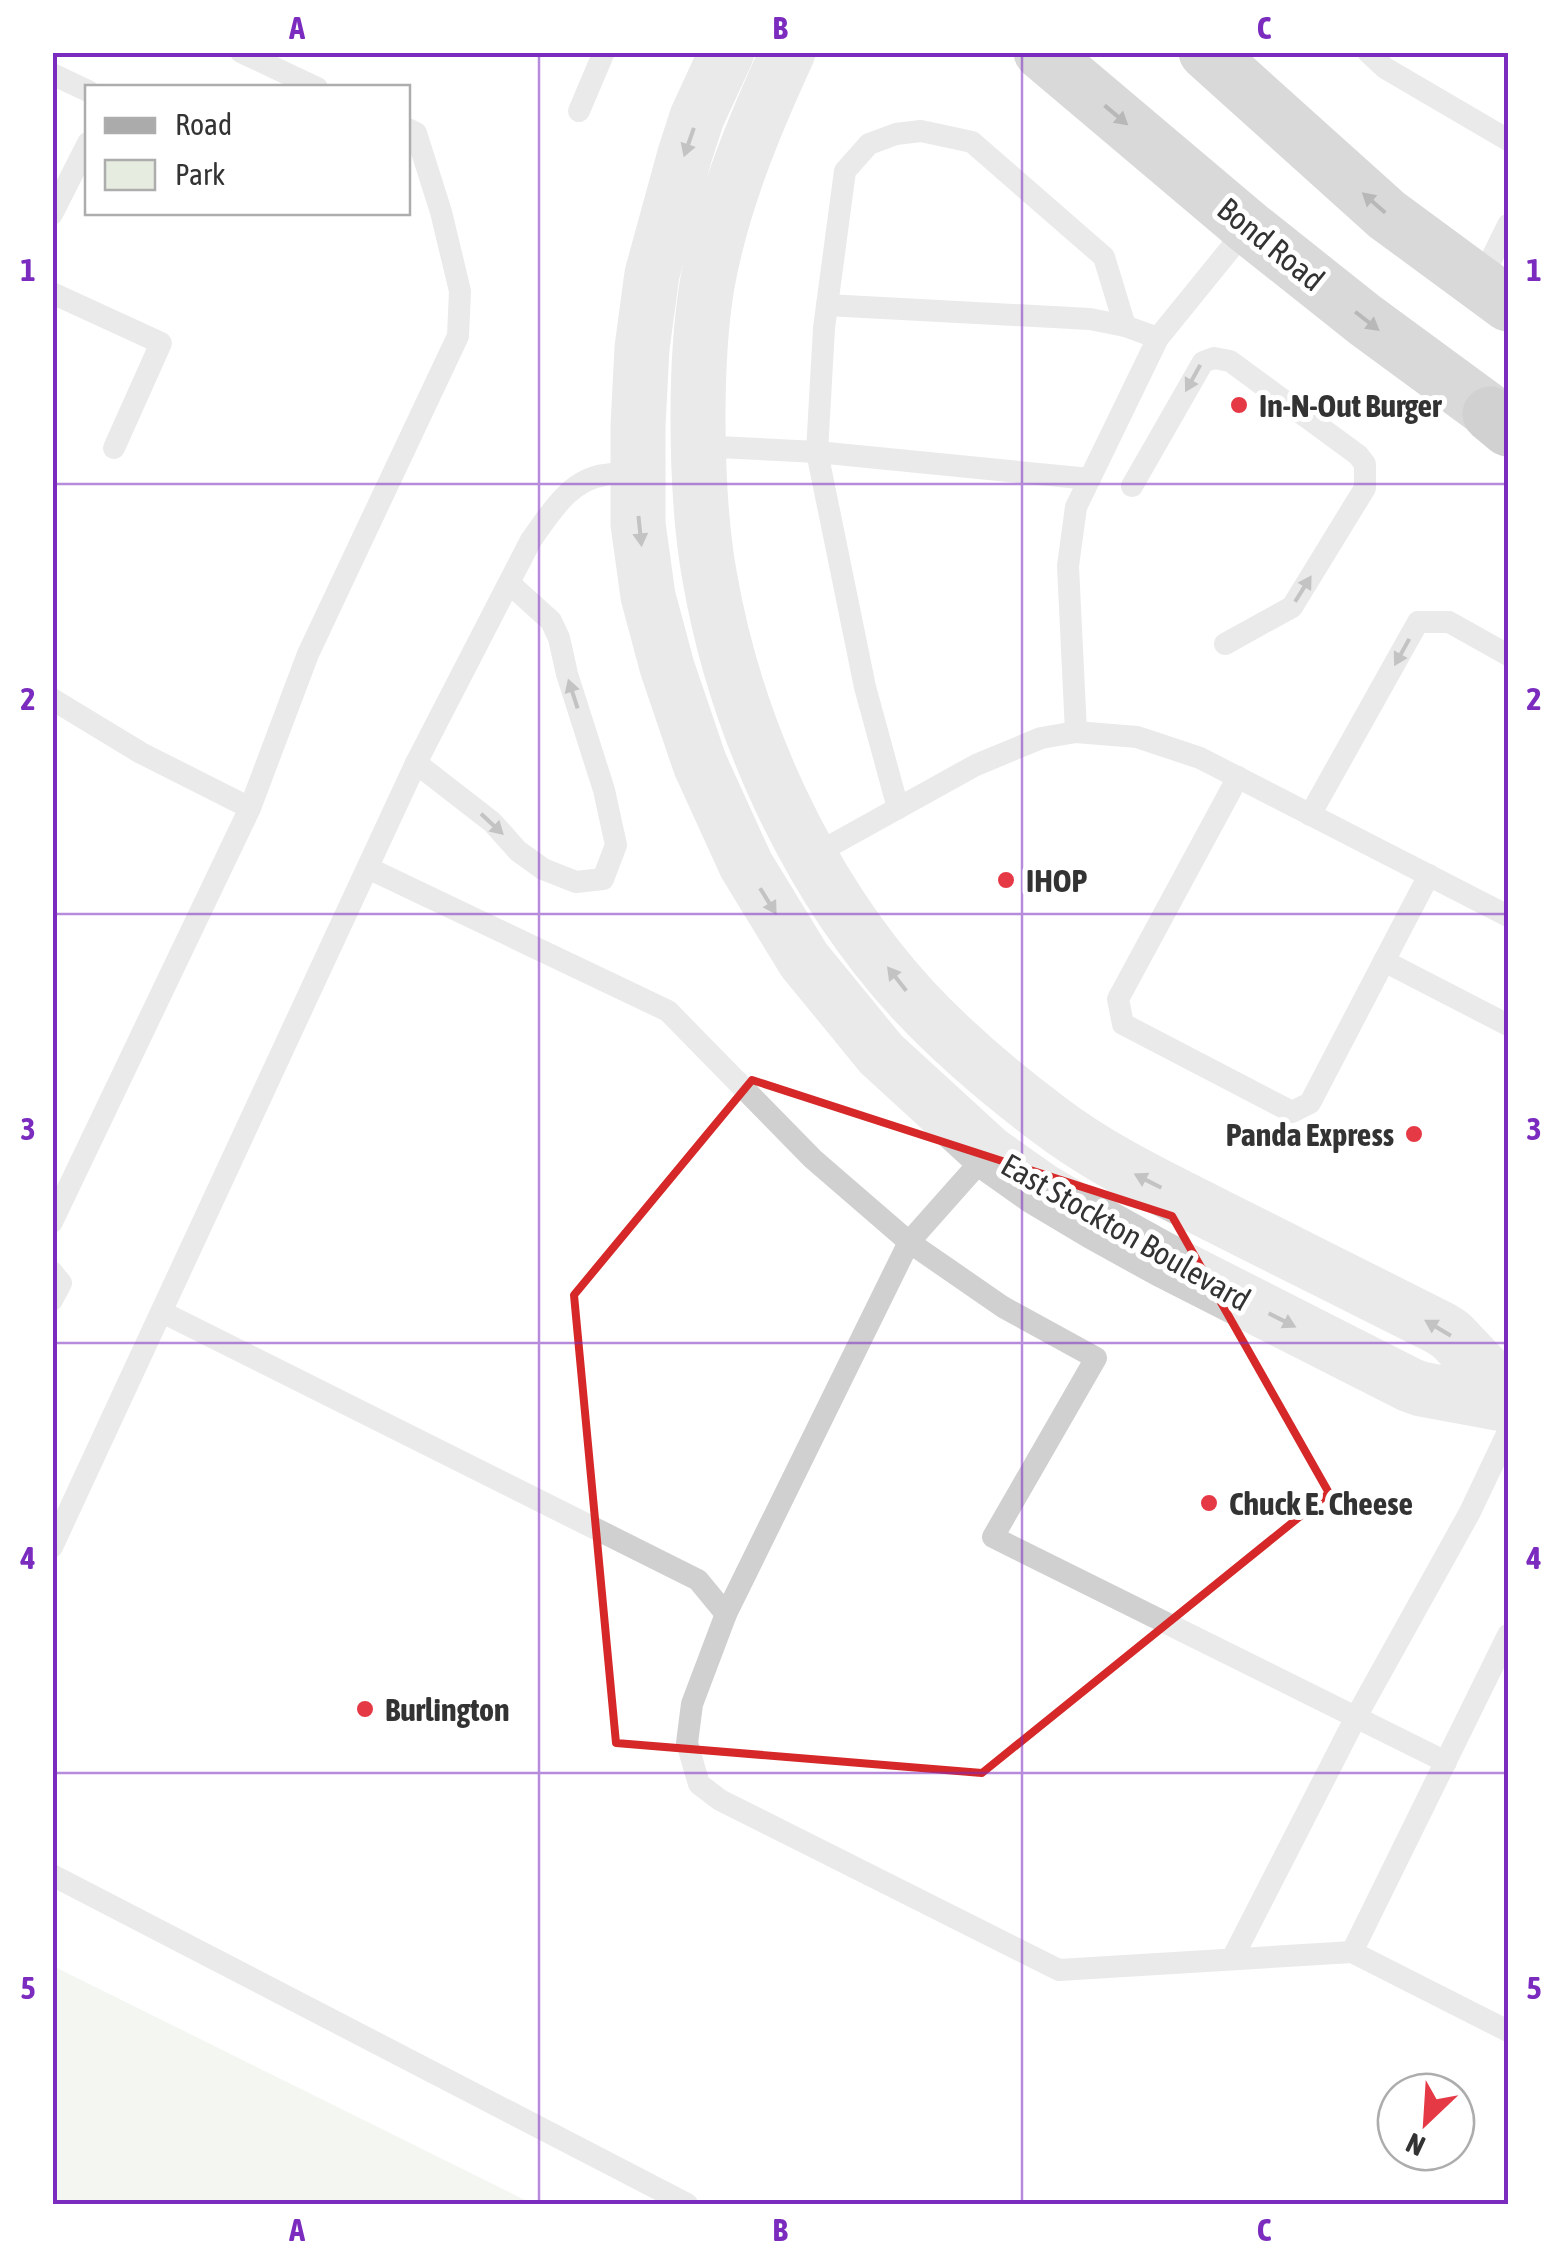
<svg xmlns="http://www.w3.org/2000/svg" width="1561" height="2257" viewBox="0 0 1561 2257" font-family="'Asap Condensed',sans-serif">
  <rect width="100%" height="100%" fill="#fff"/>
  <!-- green -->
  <polygon fill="#e6ecdf" points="53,1966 533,2204 53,2204"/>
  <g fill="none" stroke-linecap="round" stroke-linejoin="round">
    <!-- service -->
    <g stroke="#d0d0d0" stroke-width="22">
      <polyline points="241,52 317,88"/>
      <polyline points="1368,52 1385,68 1508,140"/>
      <polyline points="52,74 88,91"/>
      <polyline points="579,111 604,52"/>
      <polyline points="52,214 88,143"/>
      <polyline points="1479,284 1508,225"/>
      <polyline points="52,293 161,343 114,448"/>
      <polyline points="827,305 1090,319 1125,326 1158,338"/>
      <polyline points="698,446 817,452 1090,479"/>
      <polyline points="1132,486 1203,362 1214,358 1230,361 1358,455 1365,464 1365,488 1292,607 1225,644"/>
      <polyline points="52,699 141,753 250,808"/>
      <polyline points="1076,732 1068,566 1076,507 1158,338 1248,227"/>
      <polyline points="416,763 492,822 518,851 543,869 576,882 603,879 616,845 604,790 567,674 559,638 551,621 510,584"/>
      <polyline points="1238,777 1118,999 1123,1024 1292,1112 1310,1103 1429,875"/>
      <polyline points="898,808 865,687 817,452 824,328 845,171 869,144 896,134 921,131 972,142 1104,257 1125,326"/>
      <polyline points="1310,815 1418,622 1449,622 1508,655"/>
      <polyline points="810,857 976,765 1041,738 1076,732 1137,737 1200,758 1508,916"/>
      <polyline points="368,868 668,1011 813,1159 909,1242 1003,1307 1096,1358 993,1537 1446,1762"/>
      <polyline points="1384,961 1508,1025"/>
      <polyline points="988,1153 909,1242 726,1614 692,1704 687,1743 699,1784 720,1800 1059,1970 1352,1952 1508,2031"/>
      <polyline points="52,1222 250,808 308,654 458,336 460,291 441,212 416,133 408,129"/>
      <polyline points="52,1272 61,1283 52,1300"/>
      <polyline points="162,1312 698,1580 726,1614"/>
      <path d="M52,1547L416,763L531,540C550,514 569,480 604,475C615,473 626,473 637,473"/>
      <polyline points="52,1875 687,2204"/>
      <polyline points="1352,1952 1508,1635"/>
      <polyline points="1232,1959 1356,1717 1470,1512 1508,1432"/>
    </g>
    <!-- tertiary -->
    <g stroke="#d0d0d0" stroke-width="55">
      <polyline points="727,52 697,117 685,154 652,274 642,348 638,426 638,524 648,596 667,667 700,764 746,865 804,960 881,1054 989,1153 1040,1189 1097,1223 1164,1260 1410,1385 1421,1389 1508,1405"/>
      <path d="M788,52C753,128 722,203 707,285C700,328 698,373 698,417C698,469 700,521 709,573C735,726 807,884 912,999C953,1043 1000,1083 1048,1119C1100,1159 1160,1187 1219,1217C1293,1254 1366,1291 1440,1328L1451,1335L1508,1395"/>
    </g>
    <!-- primary -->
    <g stroke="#ababab" stroke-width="55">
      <polyline points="1041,52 1248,227 1365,320 1508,425"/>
      <polyline points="1206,52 1387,215 1508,304"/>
    </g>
    <!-- motorway -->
    <polyline stroke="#9a9a9a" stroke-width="55" points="1490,414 1508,429"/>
  </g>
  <!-- one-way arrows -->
  <defs><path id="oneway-solid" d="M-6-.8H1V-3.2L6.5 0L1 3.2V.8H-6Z" transform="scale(2.5)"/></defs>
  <g fill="#636363">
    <use href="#oneway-solid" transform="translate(1116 115) rotate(40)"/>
    <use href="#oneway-solid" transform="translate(1374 203) rotate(-139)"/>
    <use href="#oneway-solid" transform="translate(1367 321) rotate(38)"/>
  </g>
  <g fill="#7a7a7a">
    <use href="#oneway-solid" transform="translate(689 142) rotate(109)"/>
    <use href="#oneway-solid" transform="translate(1193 378) rotate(119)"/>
    <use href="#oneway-solid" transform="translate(640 531) rotate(84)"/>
    <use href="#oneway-solid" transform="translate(1303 589) rotate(-58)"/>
    <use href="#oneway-solid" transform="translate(1402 652) rotate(119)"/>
    <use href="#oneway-solid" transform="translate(573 694) rotate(-108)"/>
    <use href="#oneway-solid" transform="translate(492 824) rotate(43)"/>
    <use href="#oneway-solid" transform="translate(768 901) rotate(58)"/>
    <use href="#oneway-solid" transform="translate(897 979) rotate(-128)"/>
    <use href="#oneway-solid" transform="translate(1148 1181) rotate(-153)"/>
    <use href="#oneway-solid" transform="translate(1282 1320) rotate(27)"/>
    <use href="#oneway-solid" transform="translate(1438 1328) rotate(-149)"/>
  </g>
  <!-- marked area -->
  <path d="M0 0H1561V2257H0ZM752,1080L1172,1216L1329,1493L982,1773L616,1743L574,1295Z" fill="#fff" fill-opacity=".55" fill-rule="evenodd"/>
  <path fill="none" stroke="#d62828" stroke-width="8" stroke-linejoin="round" d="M752,1080L1172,1216L1329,1493L982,1773L616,1743L574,1295Z"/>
  <!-- grid -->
  <path fill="none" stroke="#7b2cbf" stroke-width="2.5" stroke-opacity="0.55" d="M539,52V2204M1022,52V2204M52,484H1508M52,914H1508M52,1343H1508M52,1773H1508"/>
  <!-- markers -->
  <g fill="#e63946" stroke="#fff" stroke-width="4">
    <circle cx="1239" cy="405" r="10"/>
    <circle cx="1006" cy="880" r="10"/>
    <circle cx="1414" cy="1134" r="10"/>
    <circle cx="1209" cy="1503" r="10"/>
    <circle cx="365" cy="1709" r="10"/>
  </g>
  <g text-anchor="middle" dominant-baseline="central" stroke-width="10" stroke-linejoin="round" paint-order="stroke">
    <!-- street labels -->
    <g font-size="32" fill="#333" stroke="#fff">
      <text transform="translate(1271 244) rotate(39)">Bond Road</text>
      <text transform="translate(1126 1232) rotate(30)">East Stockton Boulevard</text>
    </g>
    <!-- poi labels -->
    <g font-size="32" font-weight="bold" fill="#333" stroke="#fff" text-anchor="start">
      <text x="1259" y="405">In-N-Out Burger</text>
      <text x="1026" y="880">IHOP</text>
      <text x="1394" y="1134" text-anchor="end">Panda Express</text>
      <text x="1229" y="1503">Chuck E. Cheese</text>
      <text x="385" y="1709">Burlington</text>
    </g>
  </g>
  <!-- border -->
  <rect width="1561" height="2257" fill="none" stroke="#ffffff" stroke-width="110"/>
  <!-- legend -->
  <rect x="85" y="85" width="325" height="130" fill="#ffffff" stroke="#adadad" stroke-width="2.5"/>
  <rect x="105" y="118" width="50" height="15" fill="#ababab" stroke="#adadad" stroke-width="2.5"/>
  <text x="175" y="135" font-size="30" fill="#333333">Road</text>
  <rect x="105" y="160" width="50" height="30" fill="#e6ecdf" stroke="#adadad" stroke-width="2.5"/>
  <text x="175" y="185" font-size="30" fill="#333333">Park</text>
  <!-- north arrow -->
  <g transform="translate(1426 2122) rotate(205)"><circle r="48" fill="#ffffff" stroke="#adadad" stroke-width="2.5"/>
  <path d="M0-8L18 38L0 25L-18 38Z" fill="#e63946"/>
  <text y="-15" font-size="28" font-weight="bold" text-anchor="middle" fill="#333333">N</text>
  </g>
  <rect x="55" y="55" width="1451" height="2147" fill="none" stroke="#7b2cbf" stroke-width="4"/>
  <g font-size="32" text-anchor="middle" font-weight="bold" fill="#7b2cbf">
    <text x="297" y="39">A</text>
    <text x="780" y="39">B</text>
    <text x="1264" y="39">C</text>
    <text x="28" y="281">1</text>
    <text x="1534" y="281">1</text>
    <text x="28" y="710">2</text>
    <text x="1534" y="710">2</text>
    <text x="28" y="1140">3</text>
    <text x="1534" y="1140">3</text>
    <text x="28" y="1569">4</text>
    <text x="1534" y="1569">4</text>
    <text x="28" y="1999">5</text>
    <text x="1534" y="1999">5</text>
    <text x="297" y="2241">A</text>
    <text x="780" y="2241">B</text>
    <text x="1264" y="2241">C</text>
  </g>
</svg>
